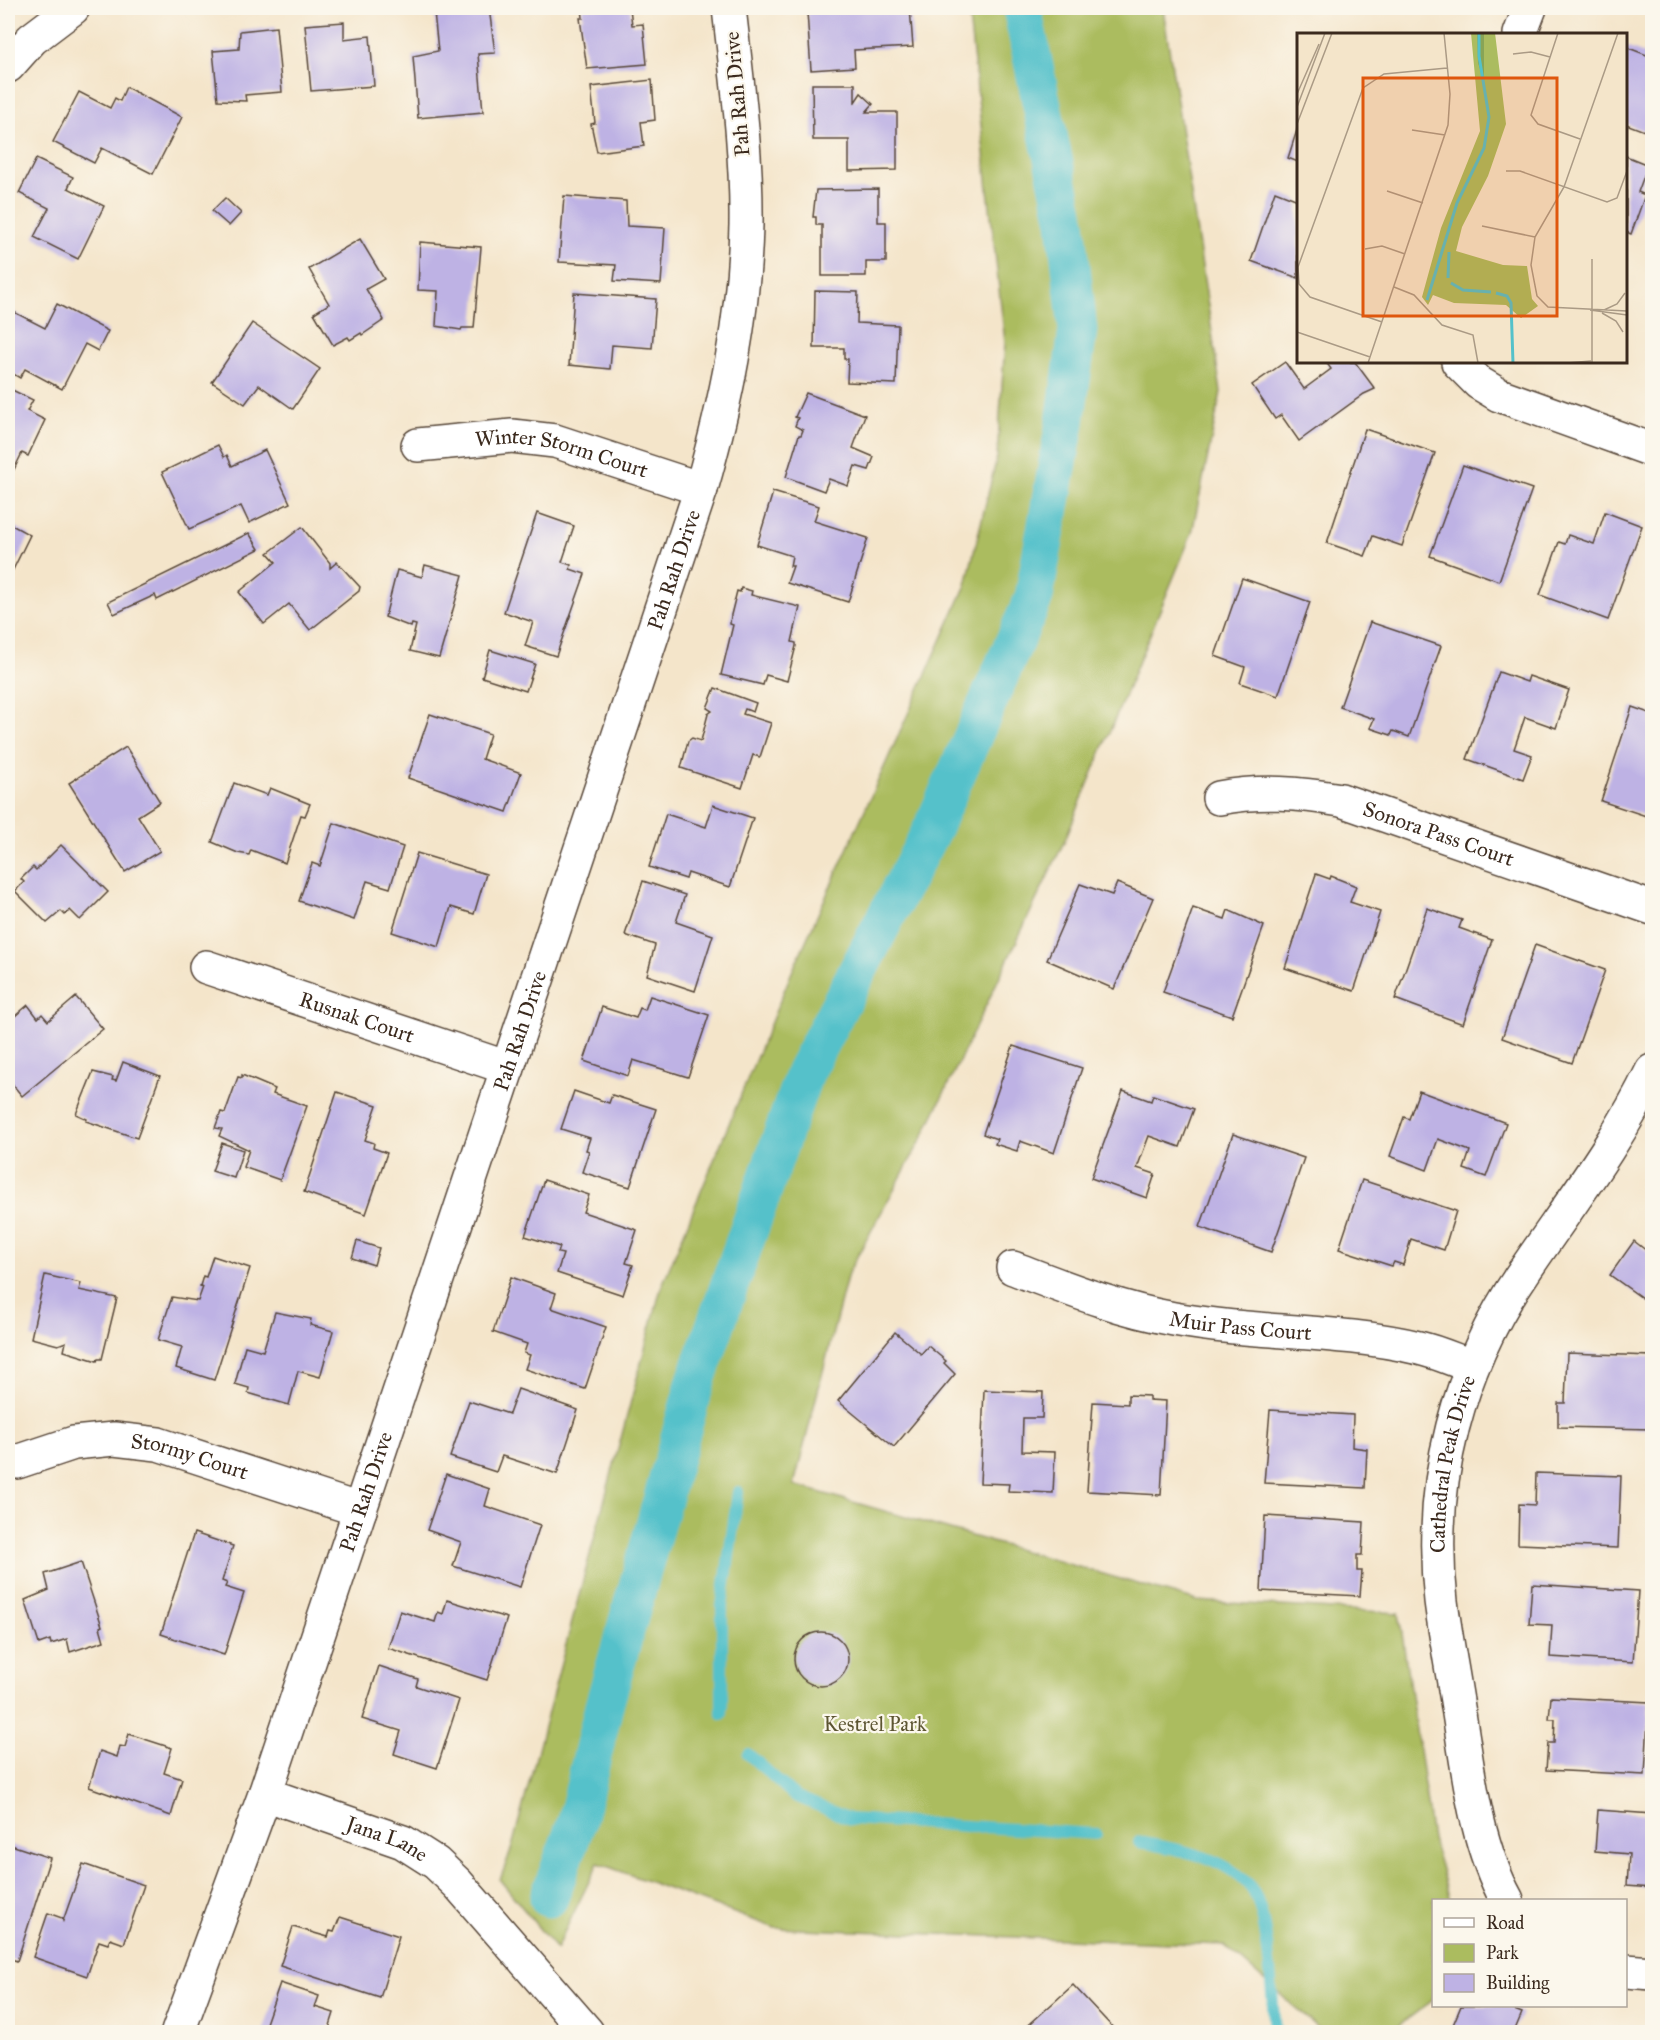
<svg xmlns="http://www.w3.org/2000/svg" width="1660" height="2040" viewBox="0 0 1660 2040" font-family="'IM FELL Great Primer',serif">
  <rect width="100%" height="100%" fill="#fbf7ec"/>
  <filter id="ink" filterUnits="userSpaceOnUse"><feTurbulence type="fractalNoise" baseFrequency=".0167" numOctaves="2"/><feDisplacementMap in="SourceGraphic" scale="12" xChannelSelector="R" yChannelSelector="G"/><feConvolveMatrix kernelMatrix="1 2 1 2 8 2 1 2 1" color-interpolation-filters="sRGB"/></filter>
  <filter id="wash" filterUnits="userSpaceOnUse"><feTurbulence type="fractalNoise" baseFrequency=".008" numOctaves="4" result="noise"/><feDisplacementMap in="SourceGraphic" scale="24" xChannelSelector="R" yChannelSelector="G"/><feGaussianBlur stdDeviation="1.35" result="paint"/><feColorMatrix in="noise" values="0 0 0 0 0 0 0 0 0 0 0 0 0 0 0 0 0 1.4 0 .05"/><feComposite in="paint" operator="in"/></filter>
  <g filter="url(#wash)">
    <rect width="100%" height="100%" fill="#f4e5ca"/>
    <!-- green -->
    <polygon fill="#abbc5f" stroke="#73733e" stroke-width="1.5" points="968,8 1163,8 1221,392 1192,533 1064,842 924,1135 848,1273 794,1485 1197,1601 1399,1613 1432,1839 1450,1900 1434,1900 1433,2000 1390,2032 1323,2032 1224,1945 775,1928 598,1863 556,1949 500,1880 512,1847 661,1288 791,974 966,585 997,457 1005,343"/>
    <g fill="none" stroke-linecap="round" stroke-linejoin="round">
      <!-- stream -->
      <g stroke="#54c1ca" stroke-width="12">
        <polyline points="722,1714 722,1606 738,1492"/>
        <polyline points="748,1754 795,1796 850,1819 1096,1834"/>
        <path d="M1139,1842C1176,1849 1226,1856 1251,1888C1269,1912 1272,2000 1275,2032"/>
      </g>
      <!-- canal -->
      <polyline stroke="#54c1ca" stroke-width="39" points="549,1898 577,1821 604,1706 696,1380 805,1071 933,827 1034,597 1065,423 1078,330 1066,222 1022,8"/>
    </g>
    <g id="blocks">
      <!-- building -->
      <g fill="#beb2e4">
        <polygon points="489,8 495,53 478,54 483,112 418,118 413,56 438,51 434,12"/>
        <polygon points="582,8 630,8 632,25 643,24 647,64 587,69 580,18 583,18"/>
        <polygon points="847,8 910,8 913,47 854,50 855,67 811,70 807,12 847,10"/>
        <polygon points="344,22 344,39 370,36 374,86 311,91 305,25"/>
        <polygon points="276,27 282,92 245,95 246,101 218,100 213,51 239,49 240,31"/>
        <polygon points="1626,47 1652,57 1652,134 1626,124"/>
        <polygon points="652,80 655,120 641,122 644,146 597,152 591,124 595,123 591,87"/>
        <polygon points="812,84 855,84 855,102 861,93 873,104 866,112 897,112 897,170 849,171 849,140 813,140"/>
        <polygon points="126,87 182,117 153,174 102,148 94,163 53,142 79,92 110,108 115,98 120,101"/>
        <polygon points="1298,127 1298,162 1288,158"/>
        <polygon points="1626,156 1648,165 1638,192 1645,195 1631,234 1626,232"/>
        <polygon points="36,159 73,177 68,188 104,206 78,259 34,237 49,208 19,193"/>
        <polygon points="878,189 878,222 886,222 886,262 866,262 866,276 822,276 822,225 816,225 816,217 813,217 816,190"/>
        <polygon points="1275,191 1298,200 1298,278 1251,261"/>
        <polygon points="564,196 626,201 627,226 665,228 661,284 614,281 616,265 559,262"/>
        <polygon points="225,198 241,213 229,226 212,211"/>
        <polygon points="360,239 384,279 366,289 384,320 362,335 361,333 350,340 348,337 333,345 314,313 329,304 309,269"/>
        <polygon points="420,242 481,247 474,328 462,328 461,330 436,326 438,291 418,290"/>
        <polygon points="815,291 858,292 857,323 898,325 896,384 847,382 848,359 844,359 844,348 814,348"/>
        <polygon points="574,293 656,299 652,348 612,345 610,369 569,365"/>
        <polygon points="57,304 108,331 98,351 85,344 62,389 25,369 20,378 8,371 8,315 10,310 45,328"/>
        <polygon points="252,323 320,369 293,409 259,385 245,404 212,382"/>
        <polygon points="1285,362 1304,389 1331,369 1326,362 1355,362 1375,389 1364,394 1299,441 1281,415 1275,419 1252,385"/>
        <polygon points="8,388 33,400 27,411 45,420 28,456 22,453 8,482"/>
        <polygon points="806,393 865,415 853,448 874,457 869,470 855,466 848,486 829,479 824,491 786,477 799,435 801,435 803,430 795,426 798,418 795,417"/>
        <polygon points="1365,429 1435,453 1402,546 1373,536 1365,556 1327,543"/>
        <polygon points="218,445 224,457 227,455 232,466 265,450 290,503 249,523 241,506 189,529 162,472"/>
        <polygon points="1463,465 1532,489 1499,581 1430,556"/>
        <polygon points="773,492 819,506 814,521 868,538 848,602 787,583 793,566 790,566 792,556 757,545"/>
        <polygon points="1605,512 1642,526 1608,620 1540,595 1559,542 1565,544 1568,535 1594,544"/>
        <polygon points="537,513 574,526 562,562 571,565 570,569 585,574 556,656 525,646 533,622 504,612"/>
        <polygon points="8,523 30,535 8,580"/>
        <polygon points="302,527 330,563 330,568 337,562 360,587 359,591 310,630 289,604 264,624 239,592 276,562 268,553"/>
        <polygon points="249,533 259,549 157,600 155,595 114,614 108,602"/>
        <polygon points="425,565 463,575 439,658 410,651 416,625 412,624 411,627 385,617 397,570 422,577"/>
        <polygon points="1242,578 1310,602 1278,696 1240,683 1245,667 1215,656"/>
        <polygon points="741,588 752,591 751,595 800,607 792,642 796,643 796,646 787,681 766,675 763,685 721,675 733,625 730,624 731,615 737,591 740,592"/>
        <polygon points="1370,622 1441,646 1409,737 1393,731 1391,735 1370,728 1374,719 1340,707"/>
        <polygon points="490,650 535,664 526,691 482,677"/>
        <polygon points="1499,672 1527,682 1529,676 1569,690 1556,728 1525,717 1514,749 1532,755 1523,779 1467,759"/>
        <polygon points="715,688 756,703 753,712 745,709 743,714 771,723 760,757 753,755 742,788 681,768 688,741 692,738 701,741 708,714 712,711 707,708"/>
        <polygon points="1632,707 1652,714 1652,818 1601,801"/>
        <polygon points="430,714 490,734 482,759 521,773 507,812 408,778"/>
        <polygon points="126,747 160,802 138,816 160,851 125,872 69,783"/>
        <polygon points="234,783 267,795 270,788 310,804 305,816 301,815 285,863 251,850 249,855 238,853 212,842"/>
        <polygon points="713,805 753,818 730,887 688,873 686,879 649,867 666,814 706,827"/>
        <polygon points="334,823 403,847 390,888 367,881 354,920 299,901 312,863 320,866"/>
        <polygon points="61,845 108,892 80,920 70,910 65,915 61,911 47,923 15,891 24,882 21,879 33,867 36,870"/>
        <polygon points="417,853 486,874 474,914 451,907 439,947 392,932"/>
        <polygon points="1316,874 1330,879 1331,876 1356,886 1350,902 1380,912 1354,991 1285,968"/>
        <polygon points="643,881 685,895 676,922 713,935 695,991 647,975 655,945 625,935"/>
        <polygon points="1117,883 1153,898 1114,989 1047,960 1080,884 1112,895"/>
        <polygon points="1193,908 1225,919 1228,910 1264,926 1232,1016 1163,992"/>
        <polygon points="1427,908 1462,920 1459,928 1492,940 1463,1024 1395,999"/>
        <polygon points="1535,945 1605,970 1572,1063 1502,1038"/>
        <polygon points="650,996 709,1015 688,1077 633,1060 628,1076 584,1061 602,1007 636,1018 640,1008 645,1010"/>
        <polygon points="76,997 103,1029 22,1096 8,1079 8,1022 28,1005 38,1018 42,1014 48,1021"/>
        <polygon points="1013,1046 1082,1068 1054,1153 1020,1141 1017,1151 995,1144 997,1139 983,1134"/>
        <polygon points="123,1062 160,1076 137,1138 86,1121 87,1119 76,1114 93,1072 113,1077 112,1080 116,1081"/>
        <polygon points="242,1075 275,1089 273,1094 307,1106 280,1180 243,1167 249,1150 219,1136 222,1129 215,1128 221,1112 225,1113 238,1077 242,1078"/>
        <polygon points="574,1091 609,1103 612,1095 656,1109 630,1187 582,1172 589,1151 586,1150 590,1138 561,1129"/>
        <polygon points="1123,1091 1151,1101 1153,1095 1194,1109 1180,1147 1149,1136 1137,1168 1155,1174 1147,1198 1091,1178"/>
        <polygon points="1419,1091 1506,1123 1486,1177 1464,1169 1470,1151 1438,1139 1427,1170 1390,1156 1404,1117 1409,1119"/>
        <polygon points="337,1092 377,1105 365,1140 374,1143 373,1148 387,1153 366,1214 304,1192"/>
        <polygon points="1233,1134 1304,1158 1271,1252 1200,1227"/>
        <polygon points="222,1143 243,1150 234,1178 212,1171"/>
        <polygon points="544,1180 589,1195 583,1212 637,1230 626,1263 633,1265 623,1295 557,1273 563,1254 558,1253 560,1247 525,1236"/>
        <polygon points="1362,1180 1456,1211 1444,1250 1411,1239 1403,1265 1394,1262 1392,1266 1339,1249"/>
        <polygon points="357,1241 379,1248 374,1265 352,1258"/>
        <polygon points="1634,1241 1652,1255 1652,1305 1610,1275"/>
        <polygon points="213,1256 250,1268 214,1380 176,1368 182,1347 158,1340 172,1297 198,1301 203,1287 200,1286 203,1276 206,1277"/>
        <polygon points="45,1275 81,1283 79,1290 117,1298 102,1359 98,1359 97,1361 64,1351 66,1342 58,1345 31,1338"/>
        <polygon points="511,1277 556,1293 551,1308 606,1327 585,1389 525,1369 530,1355 524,1353 527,1344 493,1332"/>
        <polygon points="275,1312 311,1319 310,1325 333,1331 320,1377 298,1371 289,1405 248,1393 249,1388 235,1384 245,1346 263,1351"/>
        <polygon points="895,1332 921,1354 928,1346 946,1361 944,1363 955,1374 894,1447 838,1401"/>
        <polygon points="1567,1353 1652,1356 1652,1429 1558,1427 1558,1403 1565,1403"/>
        <polygon points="518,1389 578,1410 557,1474 502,1456 496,1472 450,1457 469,1401 509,1414"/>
        <polygon points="984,1390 1043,1392 1042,1418 1023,1418 1022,1451 1055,1452 1053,1493 1008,1491 1009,1484 980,1483"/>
        <polygon points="1128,1395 1149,1396 1149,1400 1166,1401 1161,1495 1087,1491 1093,1402 1128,1404"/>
        <polygon points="1270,1410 1353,1415 1352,1447 1367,1449 1365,1488 1264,1483"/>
        <polygon points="1536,1473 1621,1476 1618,1548 1518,1544 1519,1504 1535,1505"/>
        <polygon points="446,1474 490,1489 485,1506 540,1525 520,1587 453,1566 461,1542 427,1530"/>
        <polygon points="1265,1516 1364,1522 1362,1555 1357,1555 1357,1571 1362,1571 1360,1596 1261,1591"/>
        <polygon points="194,1533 233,1546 222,1581 227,1583 225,1587 244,1593 224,1655 161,1634"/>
        <polygon points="81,1562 102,1626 100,1627 104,1641 70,1652 67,1639 51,1644 50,1640 39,1644 25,1600 49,1590 45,1574"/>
        <polygon points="1532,1584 1638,1591 1633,1662 1550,1657 1552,1625 1529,1624"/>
        <polygon points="447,1600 507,1618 487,1680 388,1648 400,1611 435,1622 438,1612 443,1614"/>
        <circle cx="821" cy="1659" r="27"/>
        <polygon points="379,1666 418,1679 416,1686 459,1700 437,1768 394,1754 401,1731 362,1719"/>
        <polygon points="1551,1697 1649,1702 1645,1775 1546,1770 1548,1743 1554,1743 1555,1719 1549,1719"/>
        <polygon points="129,1734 172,1748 164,1773 182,1779 171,1816 89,1787 100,1751 117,1757 120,1746 125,1747"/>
        <polygon points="1598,1810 1652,1814 1652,1888 1627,1886 1629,1854 1595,1851"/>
        <polygon points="8,1844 50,1858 17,1961 8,1958"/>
        <polygon points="83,1864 144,1885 124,1944 110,1939 108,1944 99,1941 87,1976 33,1957 48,1913 62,1918 63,1921"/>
        <polygon points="340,1917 399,1936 380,1998 280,1966 293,1927 328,1937 330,1931 334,1932"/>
        <polygon points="280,1983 319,1996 315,2007 334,2013 328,2032 263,2032"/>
        <polygon points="1073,1985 1117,2032 1021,2032"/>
        <polygon points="1461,2006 1504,2006 1522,2013 1514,2032 1495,2029 1494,2032 1450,2032"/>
      </g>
    </g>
  </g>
  <g filter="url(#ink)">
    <use href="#blocks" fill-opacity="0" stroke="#574638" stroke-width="1.5"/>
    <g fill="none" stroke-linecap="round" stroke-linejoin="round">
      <!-- street casing -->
      <g stroke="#574638" stroke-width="36">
        <g id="street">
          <polyline points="1520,34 1530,8"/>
          <polyline points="8,66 32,39 73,8"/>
          <polyline points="1458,362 1479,383 1499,395 1652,450"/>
          <path id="s1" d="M418,445L512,436L555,441L701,489"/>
          <path id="s2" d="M1219,798C1261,790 1300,793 1341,800L1652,908"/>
          <path id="s3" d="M206,967L508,1068"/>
          <path id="s4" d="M1013,1268C1066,1288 1118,1309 1174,1319C1255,1334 1339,1329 1419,1348C1437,1352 1454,1360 1471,1366"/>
          <path id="s5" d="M17,1462L74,1443L114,1439L158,1444L360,1510"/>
          <path id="s6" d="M265,1794L403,1842L436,1863L458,1884L587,2032"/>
          <path id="s7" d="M1507,1900C1473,1838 1468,1765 1456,1695C1451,1664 1445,1632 1441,1601C1427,1482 1458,1367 1525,1270C1569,1205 1618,1142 1652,1071"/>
          <polyline points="1626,1971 1652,1973"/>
          <path id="s8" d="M178,2032L265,1794L701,489C726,402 744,316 746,225C747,152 737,80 729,8"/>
        </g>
      </g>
      <!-- street -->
      <use href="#street" stroke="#fff" stroke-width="33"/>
    </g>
  </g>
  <g text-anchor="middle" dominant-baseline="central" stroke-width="4.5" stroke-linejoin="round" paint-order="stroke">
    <!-- street labels -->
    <g font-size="21" fill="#3b2a1e" stroke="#fbf7ec">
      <text transform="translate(737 94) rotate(-95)">Pah Rah Drive</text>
      <text stroke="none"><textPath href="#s1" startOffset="146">Winter Storm Court</textPath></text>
      <text stroke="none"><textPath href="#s8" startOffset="1544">Pah Rah Drive</textPath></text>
      <text stroke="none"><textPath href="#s2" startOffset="226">Sonora Pass Court</textPath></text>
      <text stroke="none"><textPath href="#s3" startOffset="159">Rusnak Court</textPath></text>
      <text stroke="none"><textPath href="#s8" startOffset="1058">Pah Rah Drive</textPath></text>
      <text stroke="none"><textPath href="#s4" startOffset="236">Muir Pass Court</textPath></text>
      <text stroke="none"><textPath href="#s5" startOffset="178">Stormy Court</textPath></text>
      <text stroke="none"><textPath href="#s7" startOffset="446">Cathedral Peak Drive</textPath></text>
      <text stroke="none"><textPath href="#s8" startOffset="572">Pah Rah Drive</textPath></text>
      <text stroke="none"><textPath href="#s6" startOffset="130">Jana Lane</textPath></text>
    </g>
    <!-- park labels -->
    <g font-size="21" fill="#5d5632" stroke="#fbf7ec">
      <text x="875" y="1724">Kestrel Park</text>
    </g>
  </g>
  <!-- overview -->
  <g transform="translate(1297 33)">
    <rect width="330" height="330" fill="#f4e5ca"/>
    <path d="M174,0H198L209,91L191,143L165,194L159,218L206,232L230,233L235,266L241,273L224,285L209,272L157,270L136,262L131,272L125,264L144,195L183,98Z" fill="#abbc5f"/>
    <path d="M180,0H187V48L181,30Z" fill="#88a456"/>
    <path fill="none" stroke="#54c1ca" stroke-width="3" d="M151,245L152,219M154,250L166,257L194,259M199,260L210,263L214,270L216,330M130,267L160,170L187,115L192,84L182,23V0"/>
    <path fill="none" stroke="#aa9a85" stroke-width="1.5" d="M261,0L234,82L241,91L283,106M321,0L267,154L238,204L234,232L240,263L251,274L330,278M216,21L234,19L253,24M0,61L22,11M0,74L28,0M0,91L35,0M115,97L148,102M209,138H223L310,169L320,165L330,138M90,158L126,170M185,193L238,204M68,216L85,213L108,221M97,254L117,262L145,292L176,302L181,330M293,277L330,282M307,277L320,271L328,260M305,280L319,288L326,299M85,289L13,264L2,251L1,234L66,55L87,41L150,35M0,299L73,324M71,330L151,92L153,61L147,0M270,330L294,328M295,330V226M330,330V255"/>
    <path fill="#df570d" fill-opacity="0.15" stroke="#df570d" stroke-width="3" d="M66,45H260V283H66Z"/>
    <rect width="330" height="330" fill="none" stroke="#3b2a1e" stroke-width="3"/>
  </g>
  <!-- margin -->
  <rect width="1660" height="2040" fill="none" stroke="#fbf7ec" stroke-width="30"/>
  <!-- legend -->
  <rect x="1432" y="1899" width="195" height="108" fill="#fbf7ec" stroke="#aea59a" stroke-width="1.5"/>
  <rect x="1444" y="1918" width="30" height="9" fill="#ffffff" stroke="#aea59a" stroke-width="1.5"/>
  <text x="1486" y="1929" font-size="18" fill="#3b2a1e">Road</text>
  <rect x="1444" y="1944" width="30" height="18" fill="#abbc5f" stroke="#aea59a" stroke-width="1.5"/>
  <text x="1486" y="1959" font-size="18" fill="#3b2a1e">Park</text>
  <rect x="1444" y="1974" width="30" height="18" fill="#beb2e4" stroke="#aea59a" stroke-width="1.5"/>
  <text x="1486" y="1989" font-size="18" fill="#3b2a1e">Building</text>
</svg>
